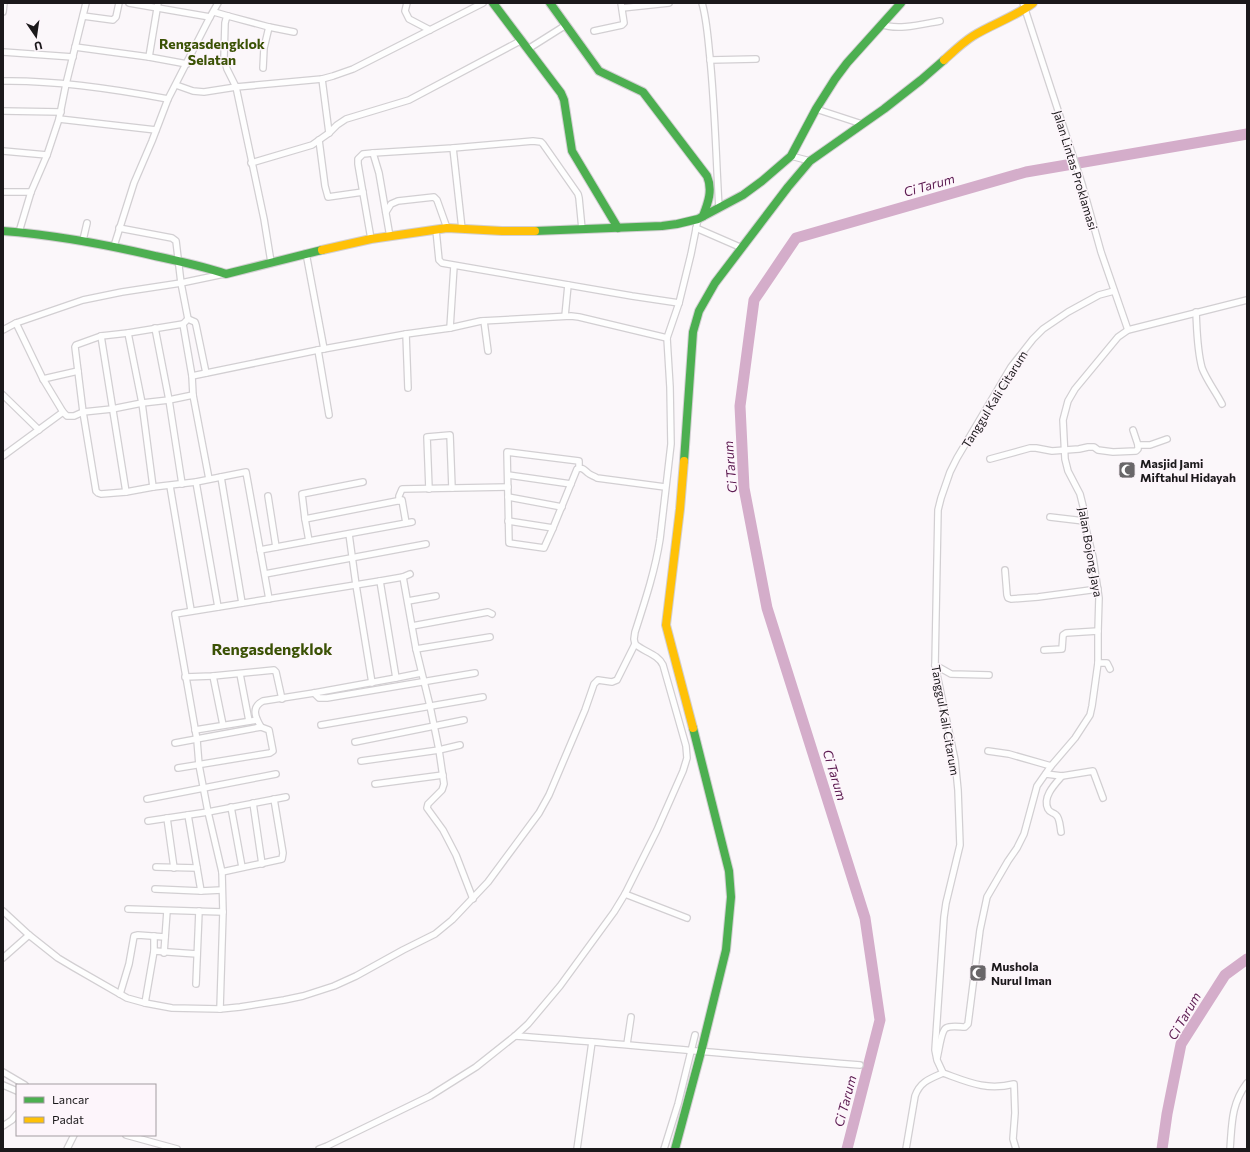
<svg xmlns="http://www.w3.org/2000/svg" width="1250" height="1152" viewBox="0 0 1250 1152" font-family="Commissioner,sans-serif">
  <rect width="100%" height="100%" fill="#fbf7fa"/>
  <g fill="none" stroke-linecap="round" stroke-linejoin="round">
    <!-- river -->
    <g stroke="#d4adca" stroke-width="11">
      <polyline points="847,1149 880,1020 865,918 767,608 744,488 740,406 754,300 796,238 1026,172 1247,134"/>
      <polyline points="1162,1149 1167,1114 1181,1044 1225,975 1247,959"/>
    </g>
    <!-- street casing -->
    <g stroke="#d2cfd2" stroke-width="8">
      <g id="street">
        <polyline points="129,3 210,17"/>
        <polyline points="407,3 405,11 409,19 430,30"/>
        <path d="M702,3C707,20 708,40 710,58C715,108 716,158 719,208"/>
        <polyline points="1023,3 1082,184 1101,252 1128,330"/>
        <polyline points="622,8 669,3"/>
        <polyline points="3,12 4,3"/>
        <polyline points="214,12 228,16 226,19 225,23 224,58 227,69 236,87 264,219 271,262"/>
        <polyline points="83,16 113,20 116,17 119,3"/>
        <polyline points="228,16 269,27 294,32"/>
        <path d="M881,24C897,31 923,24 940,21"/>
        <polyline points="594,31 622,25 624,23 621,3"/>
        <polyline points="75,47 149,57 187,64"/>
        <polyline points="528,49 566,25"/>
        <polyline points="3,52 73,57"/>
        <polyline points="149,57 158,3"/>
        <polyline points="710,60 756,59"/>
        <polyline points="263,68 264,48 269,27"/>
        <polyline points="322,79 329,133"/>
        <path d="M3,81C57,80 115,89 168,99"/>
        <polyline points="176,85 193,91 204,92 236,87 322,79 333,76 353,69 483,3"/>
        <polyline points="816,109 862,124"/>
        <polyline points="3,111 61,112"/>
        <polyline points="59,119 156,130"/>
        <polyline points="319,140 325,186 328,197 363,192"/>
        <polyline points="453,148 462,229"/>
        <polyline points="3,151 47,155"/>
        <polyline points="373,153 379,173 390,237"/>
        <polyline points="791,156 810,161"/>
        <polyline points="251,163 312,145 329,133 337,125 346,119 409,100 522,40"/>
        <polyline points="3,192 31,192"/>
        <polyline points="386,212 391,204 398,201 434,197 437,200 447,228"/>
        <polyline points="119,228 172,238 176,241 181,283 188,319"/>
        <polyline points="696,228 742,248"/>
        <polyline points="436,230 439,260 442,263 632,296 679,303"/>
        <polyline points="19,232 31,192 47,155 59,119 66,84 86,3"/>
        <polyline points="371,239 358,164 358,159 363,154 373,153 453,148 533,141 541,142 543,144 578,194 579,198 582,229"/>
        <polyline points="83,240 87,223"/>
        <polyline points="114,246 134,183 152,141 168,99 210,17 218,3"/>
        <polyline points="306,253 324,349"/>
        <path d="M1196,312C1197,331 1197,350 1202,368C1207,381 1216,392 1222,404"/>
        <polyline points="565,316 568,285"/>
        <polyline points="188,319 183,324 192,376 193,395 209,479"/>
        <polyline points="188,319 195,322 196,325 206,373"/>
        <polyline points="484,321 488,351"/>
        <polyline points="16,323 43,379 63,412 67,416 74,416 83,412 112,409 142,403 169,400 193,395"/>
        <polyline points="183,324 128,333 101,336 76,345 75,347 83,412 96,491 98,493 101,494 126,492 153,487 196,482 246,472 269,599"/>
        <polyline points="155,328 169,400 182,484"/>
        <polyline points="450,328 454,266"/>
        <polyline points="3,330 16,323 83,300 122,292 181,283 224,274"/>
        <polyline points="128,333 142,403 153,487"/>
        <polyline points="406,334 408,388"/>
        <polyline points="101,336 126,492"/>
        <polyline points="318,350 329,415"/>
        <polyline points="192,376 318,350 406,334 450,328 481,321 571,316 579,317 667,338"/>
        <polyline points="43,379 78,371"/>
        <polyline points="3,395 39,430"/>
        <polyline points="1138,445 1150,445 1167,439"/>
        <polyline points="3,456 63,412"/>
        <polyline points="990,459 1030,448 1036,448 1052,451 1079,449 1088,447 1094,447 1098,450 1113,452 1136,451 1138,449 1138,445 1133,430"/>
        <path d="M579,468V461L507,452L509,543L544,548L553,528L577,469C583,467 584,470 588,473C590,475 594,476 597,478L665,487"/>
        <polyline points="508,475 571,484"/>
        <polyline points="221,477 242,603"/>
        <polyline points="196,482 218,607"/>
        <polyline points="170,486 191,610"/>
        <polyline points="429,489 427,437 450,435 452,488"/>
        <polyline points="268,496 276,547"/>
        <polyline points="508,497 562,507"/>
        <polyline points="399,501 399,496 402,489 508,487"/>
        <polyline points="1050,517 1084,521"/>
        <polyline points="305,519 402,500 406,523"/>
        <polyline points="508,521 553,528"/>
        <polyline points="349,534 356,585 372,683"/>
        <polyline points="309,541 305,519 302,494 363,482"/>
        <polyline points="260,550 412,522"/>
        <polyline points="1005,570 1007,595 1008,598 1011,599 1038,597 1098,589"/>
        <polyline points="265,574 426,544"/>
        <polyline points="403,577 416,649 430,706 439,750 444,784 442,790 428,804 427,808 443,830 456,855 473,899"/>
        <polyline points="380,581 396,678"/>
        <polyline points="408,601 436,596"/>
        <polyline points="412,626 488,612 492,614"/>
        <polyline points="416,649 490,637"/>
        <polyline points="1044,650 1062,649 1063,635 1066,633 1098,631"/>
        <polyline points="1098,663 1107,663 1110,669"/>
        <polyline points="935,665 951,674 989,675"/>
        <polyline points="240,674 249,721"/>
        <polyline points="213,676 223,725"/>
        <polyline points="185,677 213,676 274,670 276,672 282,699"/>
        <polyline points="314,693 319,698 327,698 475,673"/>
        <polyline points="321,725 483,697"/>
        <polyline points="195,730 257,720"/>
        <polyline points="355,742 464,720"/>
        <polyline points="175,743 261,727"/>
        <polyline points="988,751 1009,754 1051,766"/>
        <polyline points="361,761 439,750 460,745"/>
        <path d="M178,768L270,753L273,751L269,730L261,727C255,717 251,707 263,701L314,693L396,678L421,673"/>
        <polyline points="1046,774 1062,776 1093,771 1103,798"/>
        <polyline points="375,784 443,775"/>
        <polyline points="147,799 276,774"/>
        <polyline points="253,803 262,864"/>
        <polyline points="231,807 242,867"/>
        <polyline points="188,815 201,891"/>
        <polyline points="167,818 174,868"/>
        <polyline points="148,821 208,812 286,797"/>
        <path d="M1061,832C1060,827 1060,818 1056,815C1053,812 1050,813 1048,809C1042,797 1055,784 1062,776"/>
        <polyline points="156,867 197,868"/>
        <polyline points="222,872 282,859 283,853 274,799"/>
        <polyline points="155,889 201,891 222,890"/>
        <polyline points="625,894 687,918"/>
        <polyline points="128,909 223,912"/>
        <polyline points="3,911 29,935 58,958 73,967 127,998 145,1003 172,1008 220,1009 240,1007 284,1000 303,996 334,986 356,976 403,950 435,934 452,920 488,882 539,813 549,795 585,710 594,684 598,680 612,682 617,680 635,644"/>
        <polyline points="154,951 197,954"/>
        <polyline points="164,953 167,911"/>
        <polyline points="3,958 29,935"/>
        <polyline points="196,984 199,911"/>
        <polyline points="120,994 129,964 134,936 138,935 165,937"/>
        <polyline points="145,1003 154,951 154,936"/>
        <polyline points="220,1009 223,912 222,872 208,812 199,765 197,740 175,614 380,581 403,577 410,574"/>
        <path d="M515,1036C630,1044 745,1056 860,1065"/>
        <polyline points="627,1044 631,1017"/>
        <path d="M937,1058C939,1051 941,1031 946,1028C951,1025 960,1027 965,1027L968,1024L980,930L987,897L1008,861L1017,848L1024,834L1037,786L1051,766L1075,738L1090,715L1092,706L1098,663V631L1099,598L1093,557L1084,521V510L1080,494L1068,471L1065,459L1063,420L1068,401L1075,389L1118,337L1128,330L1247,300"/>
        <polyline points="3,1072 25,1085"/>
        <polyline points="3,1085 17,1091"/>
        <polyline points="3,1126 12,1120 17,1114"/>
        <polyline points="126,1135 177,1149"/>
        <polyline points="67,1149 74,1135"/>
        <path d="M319,1149L327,1146L430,1096L476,1067L515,1036L528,1024L560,986L614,912L625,894L657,830L683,771L687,758L686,746L663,665C658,654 644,652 635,644L634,639L635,632C645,601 655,571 660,539L671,444L670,387L667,338L679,303L691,254L698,219"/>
        <polyline points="577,1149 592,1042"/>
        <polyline points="664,1149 678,1104 695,1035"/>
        <path d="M906,1149L915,1096C920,1082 929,1079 943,1073"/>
        <path d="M1016,1149L1013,1139L1015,1113L1014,1084C986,1091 968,1082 943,1073L937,1060L935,1050L944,917L946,903L960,845L958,790L955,760L935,665L938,510L941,498L950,472L957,458L1011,367L1033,339L1043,329L1068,312L1099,295L1114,291"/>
        <path d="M1230,1149C1232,1124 1231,1104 1247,1083"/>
      </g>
    </g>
    <!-- fast casing -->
    <g stroke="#d2cfd2" stroke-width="10">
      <g id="fast">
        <polyline points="493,3 561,93 564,100 572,151 618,228"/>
        <path d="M550,3L599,71L643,92L707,176C713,190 708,203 703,216"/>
        <path d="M3,231C55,235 104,244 155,256C179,261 203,266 226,274L322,250"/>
        <polyline points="535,231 662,226 677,224 698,219 743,195 762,181 791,156 816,109 835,79 847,63 901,3"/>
        <polyline points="684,461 693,332 699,311 715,283 788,187 810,161 884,109 921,80 944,60"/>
        <polyline points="675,1149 701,1052 726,950 731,897 729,871 693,728"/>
      </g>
    </g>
    <!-- slow casing -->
    <g stroke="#d2cfd2" stroke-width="10">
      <g id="slow">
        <path d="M944,60C953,52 962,43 973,36C992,24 1015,17 1033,3"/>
        <polyline points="322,250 371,239 447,228 502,231 535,231"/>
        <polyline points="684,461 680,509 666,625 693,728"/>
      </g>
    </g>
    <!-- street -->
    <use href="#street" stroke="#fefefe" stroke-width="5.5"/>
    <!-- fast -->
    <use href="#fast" stroke="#4caf50" stroke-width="8"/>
    <!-- slow -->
    <use href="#slow" stroke="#ffc107" stroke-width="8"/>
  </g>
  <!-- icons -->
  <defs>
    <g id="mosque-square" transform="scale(0.9)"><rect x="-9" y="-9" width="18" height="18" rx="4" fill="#696769" stroke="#fdf5fb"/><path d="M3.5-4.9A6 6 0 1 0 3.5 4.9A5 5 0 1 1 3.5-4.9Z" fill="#fff"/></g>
  </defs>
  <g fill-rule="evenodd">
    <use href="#mosque-square" x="1127" y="470"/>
    <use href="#mosque-square" x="978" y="973"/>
  </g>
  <g text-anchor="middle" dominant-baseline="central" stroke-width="3" stroke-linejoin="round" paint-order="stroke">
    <!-- street labels -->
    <g font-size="12" fill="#1b191b" stroke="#fdf5fb">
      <text transform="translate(1076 170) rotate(73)">Jalan Lintas Proklamasi</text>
      <text transform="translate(994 399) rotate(-58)">Tanggul Kali Citarum</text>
      <text transform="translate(1091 552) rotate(80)">Jalan Bojong Jaya</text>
      <text transform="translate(946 720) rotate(80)">Tanggul Kali Citarum</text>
    </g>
    <!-- poi labels -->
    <g font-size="12" font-weight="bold" fill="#1b191b" stroke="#fdf5fb" text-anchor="start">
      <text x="1140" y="463">Masjid Jami<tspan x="1140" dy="14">Miftahul Hidayah</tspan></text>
      <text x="991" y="966">Mushola<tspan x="991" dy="14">Nurul Iman</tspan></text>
    </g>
    <!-- water labels -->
    <g font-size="13" font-style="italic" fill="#5c1c51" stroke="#fdf5fb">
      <text transform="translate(929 185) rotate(-16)">Ci Tarum</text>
      <text transform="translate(730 467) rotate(-95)">Ci Tarum</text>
      <text transform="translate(835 775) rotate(73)">Ci Tarum</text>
      <text transform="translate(1184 1016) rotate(-60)">Ci Tarum</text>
      <text transform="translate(845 1101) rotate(-75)">Ci Tarum</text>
    </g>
    <!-- quarter labels -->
    <g font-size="14" font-weight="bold" fill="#3b5205" stroke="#fdf5fb">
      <text x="212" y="43">Rengasdengklok<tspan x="212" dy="16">Selatan</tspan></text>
    </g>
    <!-- district labels -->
    <g font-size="16" font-weight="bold" fill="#3b5205" stroke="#fdf5fb">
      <text x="272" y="648">Rengasdengklok</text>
    </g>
  </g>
  <!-- border -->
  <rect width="1250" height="1152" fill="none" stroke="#1b191b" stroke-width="8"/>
  <!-- legend -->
  <rect x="16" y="1084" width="140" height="52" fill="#fdf5fb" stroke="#a39da1"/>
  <rect x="24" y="1097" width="20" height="6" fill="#4caf50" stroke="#a39da1"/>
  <text x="52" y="1104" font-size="12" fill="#1b191b">Lancar</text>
  <rect x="24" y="1117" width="20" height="6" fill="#ffc107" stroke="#a39da1"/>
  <text x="52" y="1124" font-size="12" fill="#1b191b">Padat</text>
  <!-- north arrow -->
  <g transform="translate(36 36) rotate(167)" stroke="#fdf5fb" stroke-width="3" paint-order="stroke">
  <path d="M0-3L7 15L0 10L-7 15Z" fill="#1b191b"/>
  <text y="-6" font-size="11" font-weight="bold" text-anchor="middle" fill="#1b191b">U</text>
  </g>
</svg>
